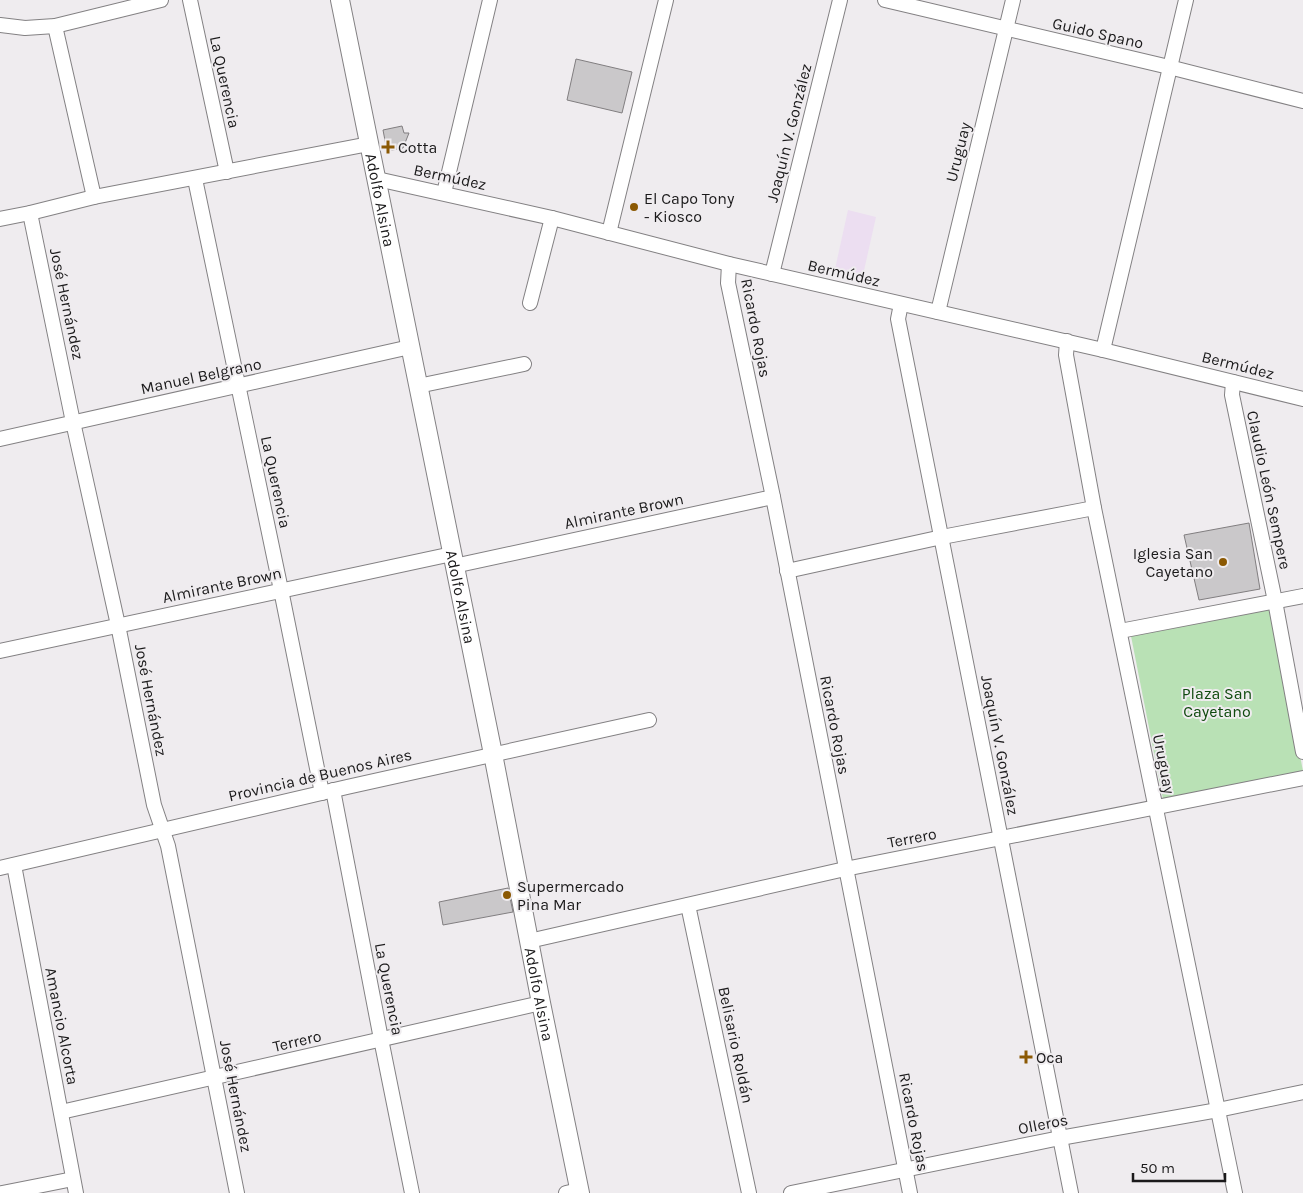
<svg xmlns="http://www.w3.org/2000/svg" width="1303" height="1193" viewBox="0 0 1303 1193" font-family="Karla,sans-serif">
  <rect width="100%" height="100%" fill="#efecef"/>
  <!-- education -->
  <polygon fill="#ecdef1" points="848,210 876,217 863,275 835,269"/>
  <!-- green -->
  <polygon fill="#b9e1b5" points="1271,607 1303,771 1163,799 1131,636"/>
  <!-- building -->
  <g fill="#cac8ca" stroke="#817e80">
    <polygon points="576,59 632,72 622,113 567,100"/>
    <polygon points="402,126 404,133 409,133 403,148 387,151 383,130"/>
    <polygon points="1249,523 1260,589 1199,600 1184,535"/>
    <polygon points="508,888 513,912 443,925 439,902"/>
  </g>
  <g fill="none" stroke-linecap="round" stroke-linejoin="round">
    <!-- minor casing -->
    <g stroke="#838183" stroke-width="16">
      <g id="minor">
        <polyline points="190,0 227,172"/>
        <polyline points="885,0 1169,67 1303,101"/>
        <polyline points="0,25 25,28 55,26 161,0"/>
        <polyline points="55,26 94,197"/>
        <polyline points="195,179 281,590 322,793"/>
        <polyline points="377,179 552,218 729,264 1103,350 1303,399"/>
        <polyline points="444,193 490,0"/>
        <polyline points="30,213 73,422 118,625 154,805 168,846 237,1193"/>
        <polyline points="0,219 30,213 94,197 369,144"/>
        <polyline points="609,233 666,0"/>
        <polyline points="729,264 728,283 773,497 910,1193"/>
        <polyline points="772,274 840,0"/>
        <polyline points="530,303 552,218"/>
        <polyline points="901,304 898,319 1071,1193"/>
        <polyline points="938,312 1013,0"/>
        <polyline points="1067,341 1066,355 1094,508 1235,1193"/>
        <polyline points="1103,350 1186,0"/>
        <polyline points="1233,382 1232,395 1275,601 1303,752"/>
        <polyline points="418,386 524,364"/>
        <polyline points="0,439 410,347"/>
        <polyline points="454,566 773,497"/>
        <polyline points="787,571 942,537 1094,508"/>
        <polyline points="1120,631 1303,596"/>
        <polyline points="0,651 452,554"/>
        <polyline points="333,790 381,1039 412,1193"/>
        <polyline points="14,865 76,1193"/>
        <polyline points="0,868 347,787 649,720"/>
        <polyline points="688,905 749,1193"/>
        <polyline points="529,941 845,869 1303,778"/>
        <polyline points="61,1112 541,1003"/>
        <polyline points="2,1193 73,1179"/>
        <polyline points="566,1193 579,1190"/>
        <polyline points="791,1193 1060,1138 1218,1110 1303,1092"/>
      </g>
    </g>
    <!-- tertiary casing -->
    <g stroke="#838183" stroke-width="20">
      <g id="tertiary">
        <path id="s1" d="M340,0L493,754L541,1003L580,1193"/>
      </g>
    </g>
    <!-- minor -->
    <use href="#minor" stroke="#fff" stroke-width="14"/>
    <!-- tertiary -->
    <use href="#tertiary" stroke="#fff" stroke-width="18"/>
  </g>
  <!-- markers -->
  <g fill="#8b5903" stroke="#efecef" stroke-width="2">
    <path d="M385.5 139.5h5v5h5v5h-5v5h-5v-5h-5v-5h5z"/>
    <circle cx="634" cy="207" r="5"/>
    <circle cx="1223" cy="562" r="5"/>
    <circle cx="507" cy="895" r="5"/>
    <path d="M1023.5 1049.5h5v5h5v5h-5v5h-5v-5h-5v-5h5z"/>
  </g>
  <g text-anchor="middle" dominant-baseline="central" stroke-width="4" stroke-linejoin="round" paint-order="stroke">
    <!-- street labels -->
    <g font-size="16" fill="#1b1a1b" stroke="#efecef">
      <text transform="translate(1098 33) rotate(13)">Guido Spano</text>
      <text transform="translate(225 82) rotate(78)">La Querencia</text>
      <text transform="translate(789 133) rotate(-76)">Joaquín V. González</text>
      <text transform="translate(958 152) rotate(-76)">Uruguay</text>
      <text transform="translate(450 177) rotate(12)">Bermúdez</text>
      <text stroke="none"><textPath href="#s1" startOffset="204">Adolfo Alsina</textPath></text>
      <text transform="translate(844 273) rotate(13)">Bermúdez</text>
      <text transform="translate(67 304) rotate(78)">José Hernández</text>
      <text transform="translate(756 328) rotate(79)">Ricardo Rojas</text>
      <text transform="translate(1238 365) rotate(14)">Bermúdez</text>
      <text transform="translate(201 376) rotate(-12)">Manuel Belgrano</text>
      <text transform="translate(276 482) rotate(78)">La Querencia</text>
      <text transform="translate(1269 490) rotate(78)">Claudio León Sempere</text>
      <text transform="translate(624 511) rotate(-12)">Almirante Brown</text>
      <text transform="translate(222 585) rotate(-12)">Almirante Brown</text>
      <text stroke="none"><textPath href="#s1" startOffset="609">Adolfo Alsina</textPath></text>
      <text transform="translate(151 700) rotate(79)">José Hernández</text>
      <text transform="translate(835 725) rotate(79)">Ricardo Rojas</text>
      <text transform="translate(1000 745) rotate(79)">Joaquín V. González</text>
      <text transform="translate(1164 764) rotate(79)">Uruguay</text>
      <text transform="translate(320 775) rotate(-13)">Provincia de Buenos Aires</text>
      <text transform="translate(912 838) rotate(-11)">Terrero</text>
      <text transform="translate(389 989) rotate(79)">La Querencia</text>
      <text stroke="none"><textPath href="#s1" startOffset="1014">Adolfo Alsina</textPath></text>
      <text transform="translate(62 1026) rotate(79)">Amancio Alcorta</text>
      <text transform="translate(297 1041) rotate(-13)">Terrero</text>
      <text transform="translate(736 1045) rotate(78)">Belisario Roldán</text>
      <text transform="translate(236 1096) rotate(79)">José Hernández</text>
      <text transform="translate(914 1122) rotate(79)">Ricardo Rojas</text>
      <text transform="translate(1043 1124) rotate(-11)">Olleros</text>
    </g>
    <!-- poi labels -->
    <g font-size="16" fill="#1b1a1b" stroke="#efecef" text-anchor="start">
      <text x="398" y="147">Cotta</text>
      <text x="644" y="198">El Capo Tony<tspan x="644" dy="18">- Kiosco</tspan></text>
      <text x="1213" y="553" text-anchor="end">Iglesia San<tspan x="1213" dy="18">Cayetano</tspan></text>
      <text x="517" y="886">Supermercado<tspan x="517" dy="18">Pina Mar</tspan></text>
      <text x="1036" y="1057">Oca</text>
    </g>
    <!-- park labels -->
    <g font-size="16" fill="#0f4a0e" stroke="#efecef">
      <text x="1217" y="693">Plaza San<tspan x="1217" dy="18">Cayetano</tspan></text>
    </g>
  </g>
  <!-- scale -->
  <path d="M1133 1173v8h92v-8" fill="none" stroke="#1b1a1b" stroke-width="2.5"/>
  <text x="1140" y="1173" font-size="15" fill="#1b1a1b" stroke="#efecef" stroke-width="4" paint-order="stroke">50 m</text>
</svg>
